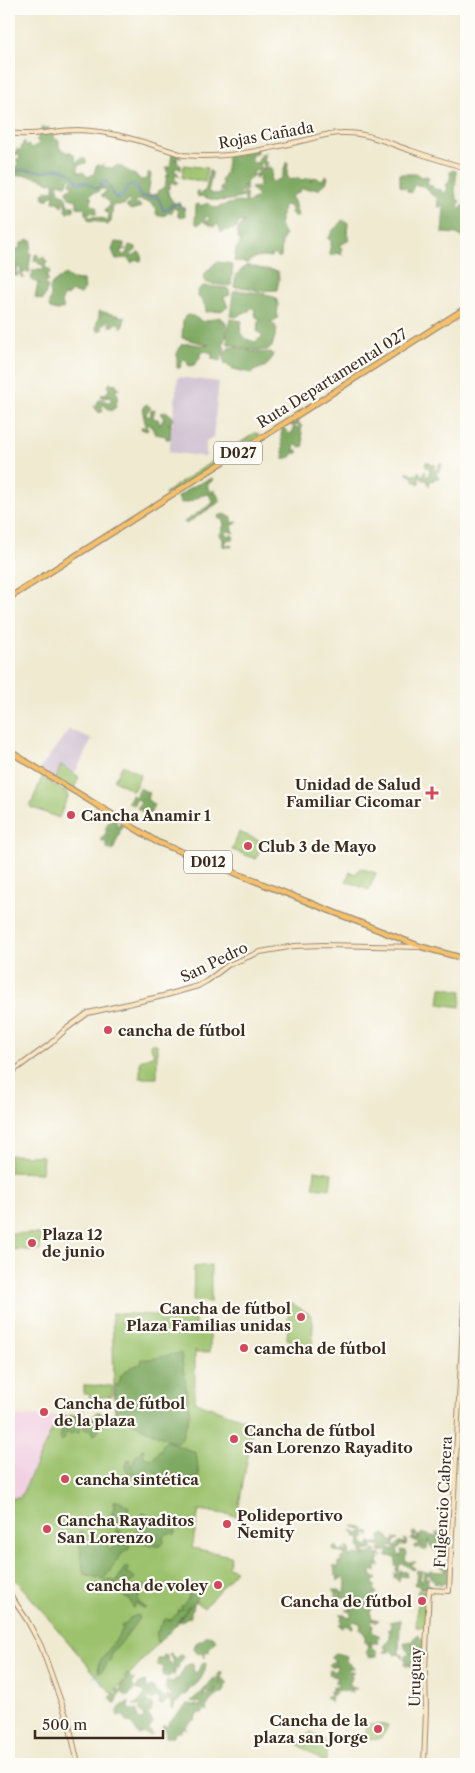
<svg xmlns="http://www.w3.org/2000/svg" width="475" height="1773" viewBox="0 0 475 1773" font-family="'Libre Caslon Text',serif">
  <rect width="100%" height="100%" fill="#fdfcf7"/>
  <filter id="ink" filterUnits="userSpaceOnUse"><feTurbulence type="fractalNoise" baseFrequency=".02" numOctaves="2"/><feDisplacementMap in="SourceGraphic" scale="10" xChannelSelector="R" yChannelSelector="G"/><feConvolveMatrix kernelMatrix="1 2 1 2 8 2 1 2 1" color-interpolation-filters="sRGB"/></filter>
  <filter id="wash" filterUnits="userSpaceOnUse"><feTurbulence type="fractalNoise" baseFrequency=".0096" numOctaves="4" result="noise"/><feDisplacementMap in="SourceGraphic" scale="20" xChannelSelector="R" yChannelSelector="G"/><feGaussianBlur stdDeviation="1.12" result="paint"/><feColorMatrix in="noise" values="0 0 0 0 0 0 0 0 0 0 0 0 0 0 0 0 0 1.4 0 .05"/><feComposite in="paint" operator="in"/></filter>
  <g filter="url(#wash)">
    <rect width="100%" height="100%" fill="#f0ead1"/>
    <!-- built -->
    <polygon fill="#f1d0e2" points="57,1416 20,1497 9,1497 9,1440 14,1417"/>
    <!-- industrial -->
    <g fill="#cebed0">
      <polygon points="178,377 219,382 213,437 206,441 206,456 202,458 200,456 169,452"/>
      <polygon points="69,729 92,739 75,773 61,765 56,779 39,770"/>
    </g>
    <!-- green -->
    <g fill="#9cc26d" stroke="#6c7646">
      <polygon points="184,165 207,168 205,182 182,178"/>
      <polygon points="255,433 259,434 259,437 167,496 165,495 165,493"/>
      <polygon points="61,765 79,777 73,791 56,779"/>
      <polygon points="123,765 141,775 133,791 114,780"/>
      <polygon points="42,777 69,794 59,818 30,807"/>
      <polygon points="239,832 263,842 256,859 232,850"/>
      <polygon points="360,868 376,873 369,890 346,881 350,872 356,874"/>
      <polygon points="441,987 462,991 460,1007 439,1004"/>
      <polygon points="150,1044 157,1044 157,1078 140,1078 140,1061 154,1055"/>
      <polygon points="9,1155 43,1156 42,1173 9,1172"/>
      <polygon points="315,1170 332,1173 330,1189 313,1187"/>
      <polygon points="9,1233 41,1234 40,1251 9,1249"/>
      <polygon points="211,1265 211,1302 193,1301 194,1267"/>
      <polygon points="289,1302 310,1314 313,1323 312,1349 287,1339"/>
      <polygon points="112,1313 195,1317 195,1329 210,1329 210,1352 196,1352 195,1350 195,1402 254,1423 237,1516 199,1510 192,1548 231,1556 228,1567 236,1570 204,1608 196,1601 112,1694 9,1572 9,1498 20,1498 58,1417 115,1416"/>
      <polygon points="84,1385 112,1386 112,1396 90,1398 89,1394 84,1394"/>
      <polygon points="418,1590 428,1591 426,1627 416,1627"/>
      <path d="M366,1724L388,1725C383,1738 380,1741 366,1739Z"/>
      <polygon points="311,1732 326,1741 326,1764 298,1744"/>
    </g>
    <!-- forest -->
    <g fill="#7da860" stroke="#5c693f" fill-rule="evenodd">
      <path d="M41,128H49L50,132H61L60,135L57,133L53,135L54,138L59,141V148L70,154L69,151H70L74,155L76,162L82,158L86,160V163L78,165V172H83L88,177L94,174L96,166L98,165L101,166L103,164V167L112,168L118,165C124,169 137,175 141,180L146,179L149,172L151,175L148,195L158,194L159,190L165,187L167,175L169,174L167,172L166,167H170L172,154L175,153L178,155H180L181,159L179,157L174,160L177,159L178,164L181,165V170L178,168L175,169L174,172H177L180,177L177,175L175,176V180L178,182L176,184L170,182V188H167L169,196L174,203H180V206L184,207L185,216L178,217V208L176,210L174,206L171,214L168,212L166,215L158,216L156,213L157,209L150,202L138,200L135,203L139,204L141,207L131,210L127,207V205L131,203L128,200L124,205H113L111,222L108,225L93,220L90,221L87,218L88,216L91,218L92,216L109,220L107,211L106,213L105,211L106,208H109V202L101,195L106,192V189H101L98,192H94L89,196L92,198L91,204L97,208L96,214L92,212L88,215L85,214V208L77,207V200L69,198L67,191L73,186L70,184L72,178L70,177L66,185L57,183L59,193L65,195L68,206H74V210L67,213L65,210L66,206L63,202H61L63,206L61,207L59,202H53L54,193L48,199L45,200L43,194L49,191L45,190L54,191V182L48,183C44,178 32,176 25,175C19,175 15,177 9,176V168L17,166L18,163L16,159L19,160L20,155L15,154L17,149L20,151L24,141L26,146L28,145L31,148L39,144V142L36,140L39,137L36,134L42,132Z"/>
      <path d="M257,148V153L251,156L252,162L254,163L258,162L261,154L263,155L266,151L264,161L268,163L265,169L269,170V167L272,170L271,181L274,182L276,180L281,179L286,163H288L287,175L290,180L298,178L300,180L311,178V181L314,177L323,180L324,177L327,176L328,178L326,183L320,187L319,190L316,188L313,189H301L300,191L291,197L294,201L298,216H294L291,213L290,206L283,205L280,225L285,235L282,241L281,257H277L274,254L270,257H256L247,263L234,261L236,249L241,242C235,236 237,227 244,222H238L237,228L221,232L218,224L214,227L204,222L210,219L207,216L202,222L197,225L195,221L196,205L199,204L200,206L208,203L215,208C225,206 235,200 245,203V198L244,197C229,201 217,203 202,196L198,197L196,191H198L201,194L206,189L209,171L212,172C212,179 210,184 208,192L213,194L224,193L225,191H221L220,188L223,184L221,181L226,171L227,156ZM263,163L265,169L262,168L261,172L254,175L256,179L258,175L260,176L259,179V187L251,188L258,197L247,203L246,193L244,192L240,195L238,192L247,190V188L242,186H247L246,183L251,178L255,170L260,171V164Z"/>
      <path d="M453,170L456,171C457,182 453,190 457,200L460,201L458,206L461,209L463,205H466V222L464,223L466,236L463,238L457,234L442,233L444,207L442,206L438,207L437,197L432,195L425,186L414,185L411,193L407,191V187L403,188L400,186V174H417L421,177L427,176L429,178L427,183L428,185L432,186L434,189L441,190L444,194L448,189L446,185C450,182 451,177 450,172Z"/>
      <path d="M342,220L348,223L347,235L350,240L339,245L342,248L341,253L344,255L336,253L333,256L330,255L329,252L331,245V240L327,238L330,237C331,228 339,227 342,220Z"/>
      <polygon points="27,239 32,241 31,248 29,251 31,254 29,267 30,272 23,273 22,275 25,278 22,278 20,274 21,270 18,266 17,271 18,276 9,276 9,254 14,254 15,249 19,249 21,243 24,243"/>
      <polygon points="115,242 124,243 124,247 121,249 126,249 121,250 121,254 123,255 126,254 129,245 136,247 136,250 131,254 131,257 139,252 142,255 141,261 136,260 131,263 128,258 116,259 112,250"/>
      <polygon points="37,254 39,258 44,257 44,260 46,260 47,263 45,265 45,267 50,270 50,273 46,275 48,279 47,282 39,282 40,284 45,284 48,287 43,300 35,298 38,283 31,280 33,270 44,270 43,265 39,264 38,262 34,261 35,255"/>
      <polygon points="216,262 228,263 233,266 231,286 210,284 204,281 205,273"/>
      <polygon points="247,265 258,268 278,271 279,279 277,290 258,291 249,288 234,287 236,275"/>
      <path d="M65,274L72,279L83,280L85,288L81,294L74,293L72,291L67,296L64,295L61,303L64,308L57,311L50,309C48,302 50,300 51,295L50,290L51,285Z"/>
      <path d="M203,286L227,288L229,290L230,295L224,297L228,307L220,311L206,312C206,310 205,304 203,302C199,297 197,299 198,290Z"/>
      <polygon points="237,290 266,294 276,298 278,304 277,319 270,322 274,324 277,329 272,347 267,350 259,351 228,344 227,333 230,319 242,321 240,332 246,339 255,342 263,336 257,331 258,322 261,320 256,317 254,308 251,308 248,312 243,313 236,317 230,316 233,294 234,291"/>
      <path d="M99,311L125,317L123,326L121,328L119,323H116L114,326H109L110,321L108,319L106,323L102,325V330L98,331L96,329C96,322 100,317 99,311Z"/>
      <path d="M187,315L193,316L203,322L219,317L226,322V336L223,344L225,349L220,361L212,359V353L205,351L200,354V359L194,365L189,366L185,359L183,360L180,368H177V354L181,345C190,341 200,347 209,345L182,338L183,320Z"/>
      <path d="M235,347L260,353L271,352L273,354C268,371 262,365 251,373L233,369L225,364C223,358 223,352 229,348Z"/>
      <polygon points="110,383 116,384 119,389 115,391 118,394 116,407 111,411 102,404 102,409 104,411 99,413 94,406 97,405 98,401 101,399 107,402 111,402 111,397 103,398 101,395 106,394 107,392 109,391 108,386"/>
      <polygon points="147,404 151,408 146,413 147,416 150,417 151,410 155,409 153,418 158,419 160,425 164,418 161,413 166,411 173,417 171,423 168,424 171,424 170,439 166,439 166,436 155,434 150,424 147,425 148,427 147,431 141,429 142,426 144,428 146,426 143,414 144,406"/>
      <polygon points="297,420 302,427 301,429 304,446 299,447 295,444 294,451 298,450 298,453 294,453 291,457 284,459 281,436 282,428 284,428 291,435 291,433 293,432 293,428 300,427 296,423 296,426 291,426 291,423 296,424 295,421"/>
      <polygon points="426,462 430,462 431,466 435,464 434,469 436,471 440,463 442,464 441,470 436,473 439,478 435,478 434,480 430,481 429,486 427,480 423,480 422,478 418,478 420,483 419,484 414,481 413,477 408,475 406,473 410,472 412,475 418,474 419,471 422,477 425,470 426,476 429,477 429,471 431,470 425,466"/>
      <path d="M212,478L213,480L207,485L211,492L214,490L221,501L186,524L184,522L213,503L209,494C197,495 194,503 180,503L178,497L189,488Z"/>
      <polygon points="225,514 232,518 232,523 238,522 232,526 234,533 228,531 226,533 227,536 232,535 234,537 233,540 229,539 226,542 225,545 231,545 232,547 223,546 223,539 220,535 224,525 222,519 219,519 218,516"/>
      <polygon points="140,788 149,793 147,799 154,805 149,815 137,808 141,801 137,799 133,805 128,802 132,795 135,797"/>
      <polygon points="111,817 117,819 116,828 121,821 123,823 113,851 107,848 105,841 103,842 101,839 104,835 106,834 106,827"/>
      <path d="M181,1353L190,1414L182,1437L178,1443L172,1442L124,1419L115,1416L114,1387L116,1384L118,1387C119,1383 120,1378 121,1376C124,1371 135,1365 141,1364L142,1359C147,1361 173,1354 181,1353Z"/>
      <polygon points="75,1402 84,1407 81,1415 83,1418 94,1417 98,1411 100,1413 103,1413 103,1416 98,1418 100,1419 99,1430 96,1434 92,1435 92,1431 84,1429 84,1425 80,1424 79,1433 75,1433 73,1430 73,1433 70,1435 68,1431 64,1436 65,1439 61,1441 60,1438 65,1421 61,1421 60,1415 63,1414 66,1418 71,1415 80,1415 80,1408 76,1407 74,1404"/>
      <polygon points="167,1441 196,1453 199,1477 166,1481 163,1477 151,1470 139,1482 134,1477 133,1472 129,1473 126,1470 126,1465 128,1460 131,1459 130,1467 132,1467 135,1457 140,1453 141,1450 144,1449 143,1454 146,1458 151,1459 158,1454 159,1450 161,1451 163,1444"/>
      <polygon points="113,1501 120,1501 129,1507 122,1526 116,1524 110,1518 114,1507"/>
      <path d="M143,1513L151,1516C155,1521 160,1521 165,1523C169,1525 172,1529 176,1531L175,1534L167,1533L163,1537L164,1542L161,1546C150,1547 145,1542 134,1544L133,1539L141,1524L140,1518Z"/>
      <polygon points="353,1526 362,1527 363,1530 365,1529 363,1532 368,1532 371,1534 369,1537 370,1534 364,1534 366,1538 362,1540 365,1544 364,1547 370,1545 369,1543 372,1542 372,1550 363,1551 363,1553 371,1554 371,1552 373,1553 374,1550 377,1551 375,1553 378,1555 381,1554 383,1557 378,1556 380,1560 378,1562 380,1566 376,1566 376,1572 372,1570 371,1572 372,1576 377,1579 373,1581 373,1585 376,1586 374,1588 377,1594 371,1596 373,1598 371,1599 370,1601 374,1602 374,1604 371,1608 372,1610 370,1612 372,1618 379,1620 377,1622 373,1620 371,1621 373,1625 372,1632 380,1636 377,1638 378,1643 371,1643 372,1645 371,1647 377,1651 377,1656 369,1657 366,1652 368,1650 367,1646 371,1643 369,1642 368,1645 365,1643 365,1634 360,1630 361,1624 354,1621 352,1622 353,1628 344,1625 343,1628 341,1627 339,1624 342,1623 341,1620 342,1617 340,1614 345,1614 348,1618 351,1617 351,1610 349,1612 345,1610 352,1609 349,1605 350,1598 344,1597 338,1599 335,1594 340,1596 341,1594 341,1593 337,1594 332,1590 339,1590 345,1593 346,1580 340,1577 341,1580 338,1581 337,1578 339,1577 335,1575 334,1566 338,1568 338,1562 341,1562 341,1558 344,1557 345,1554 337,1552 333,1550 334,1547 337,1547 337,1550 339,1551 344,1549 345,1553 349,1551 346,1549 346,1547 349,1548 350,1558 354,1554 366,1556 361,1553 361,1549 359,1547 360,1539 354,1537 355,1535 351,1531 353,1531 358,1534 357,1537 360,1537 359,1533 362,1532 363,1530"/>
      <path d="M116,1529L121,1531L123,1540L126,1541L125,1545L130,1544L129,1549C117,1554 113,1571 103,1579L84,1574L78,1533L84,1532L88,1542L91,1541L95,1544L97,1541H100L102,1544H106L110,1551L115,1544Z"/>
      <polygon points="413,1532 417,1533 416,1534 419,1535 419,1540 421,1533 436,1537 439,1541 436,1533 442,1533 442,1538 445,1538 446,1534 448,1533 450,1535 450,1540 448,1541 450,1546 446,1546 446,1542 445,1541 442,1543 443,1549 439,1544 439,1550 435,1551 429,1544 428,1539 427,1550 423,1550 419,1547 417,1549 414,1546 421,1543 423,1546 424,1542 420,1543 411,1540 414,1536 416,1540 418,1536 412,1535"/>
      <path d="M385,1534V1536H388L391,1541L394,1542V1538L398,1539L395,1540L393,1547H388L389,1549L394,1551V1547L396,1546L400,1541L402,1543L406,1542L404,1539L407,1540L406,1545H402L401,1543L400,1547L397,1549L399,1556L402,1555L401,1550L406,1551L407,1554L405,1558L406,1562H416L411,1564L413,1567L415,1568L414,1570C408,1568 406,1563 400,1564L397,1574H400V1571L406,1572L407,1577L400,1576L399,1581L396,1579L397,1578L393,1577L395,1575L393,1573L396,1574L397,1572L395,1570L397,1568L395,1566L396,1557L387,1556V1554L390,1553L386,1551L379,1552V1550H381L380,1547L373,1545L374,1543H381L380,1536Z"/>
      <polygon points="443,1562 444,1568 449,1567 448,1571 445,1570 448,1572 447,1576 449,1576 448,1584 444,1582 440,1585 439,1580 437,1584 435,1584 434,1580 431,1578 431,1574 427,1574 425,1577 429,1578 427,1582 431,1586 431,1588 427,1585 425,1588 420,1588 418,1585 415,1585 414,1583 416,1581 417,1570 422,1571 420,1580 423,1581 424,1571 428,1573 430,1571 443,1572 445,1570 441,1567"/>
      <polygon points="125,1567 129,1567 129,1570 126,1573 131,1574 135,1578 129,1585 126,1580 123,1580 118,1585 122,1588 122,1592 121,1593 117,1589 113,1593 109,1584 104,1581 109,1579 116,1582"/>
      <polygon points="138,1585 145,1586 143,1590 140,1591 140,1595 138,1599 139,1603 146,1607 145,1609 135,1603 134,1608 133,1608 130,1600 124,1597 122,1594 124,1590 128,1592 130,1587 134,1589"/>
      <path d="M179,1586L184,1588L197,1598L192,1605L194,1604L193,1610L191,1612V1617L186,1618L182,1622L179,1621L190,1606L186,1608V1611L179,1619L178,1623C171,1629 166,1639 156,1642L157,1631L160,1630V1627L165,1619L171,1620L178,1612L179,1609L181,1610L183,1608H181V1605L184,1604L189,1596L186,1591L177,1588Z"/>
      <path d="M138,1615L140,1617L120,1644L112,1653L110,1661L101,1672H98L99,1663C101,1661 122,1631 123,1628L121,1627L122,1625L124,1626L130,1618Z"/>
      <polygon points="400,1620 401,1622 400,1624 399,1654 403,1655 403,1658 399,1654 395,1655 390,1650 389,1652 384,1652 386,1649 384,1647 390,1637 390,1632 388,1630 392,1628 390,1622"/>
      <polygon points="207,1635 213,1636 217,1641 209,1648 209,1652 205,1651 205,1658 201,1653 197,1654 194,1648 196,1643 204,1639"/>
      <polygon points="417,1635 419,1635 420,1638 425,1640 425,1655 420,1652 419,1657 415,1653 413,1654 412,1656 415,1659 414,1664 415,1667 410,1666 409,1663 407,1667 404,1664 406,1662 405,1658 409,1653 405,1648 404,1643 412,1641 414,1647 414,1638"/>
      <path d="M171,1653L172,1656L176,1659L180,1655H183L184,1657L179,1664L178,1669L176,1668L174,1676L173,1673L167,1678L162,1675L164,1667L157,1665L158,1659H163L164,1655L167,1656L168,1663L174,1664C174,1659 170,1658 169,1654Z"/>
      <polygon points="335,1653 347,1656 346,1661 354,1668 348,1668 348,1670 354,1672 351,1673 352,1678 349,1685 357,1689 351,1689 352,1693 347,1692 350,1691 349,1689 343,1692 336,1690 335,1694 332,1695 331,1702 325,1697 332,1695 329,1692 333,1690 332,1688 338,1686 337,1683 334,1684 338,1677 329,1675 330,1669 334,1672 337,1668 336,1665 331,1667 329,1665 332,1662 336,1662 331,1658 332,1655"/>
      <path d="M203,1662L206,1663C205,1674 199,1685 189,1689L187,1694L182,1696L181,1700L175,1703L173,1709L171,1708V1703L167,1699L166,1702L162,1705L159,1704L160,1700L156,1697L152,1700L151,1694L148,1692V1687L151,1688L152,1687L154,1691L166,1699L167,1696L172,1698V1695L166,1690V1682H174V1680L179,1678L185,1667L189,1664H193L194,1673L197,1672Z"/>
      <polygon points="221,1672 223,1673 221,1678 227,1682 227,1685 224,1686 226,1689 223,1690 224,1692 211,1700 206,1708 207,1711 204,1709 203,1713 198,1713 195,1719 186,1726 187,1729 182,1727 181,1732 176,1732 173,1737 166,1737 165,1727 163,1728 163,1726 165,1725 165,1727 167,1727 169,1722 188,1704 201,1706 201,1702 196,1703 191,1701 199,1694 208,1696 209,1693 215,1693 216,1689 215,1687 214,1693 208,1692 202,1695 201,1693 214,1678 222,1685 216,1677 220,1678 218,1674"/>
      <polygon points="127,1673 132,1679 135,1679 132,1683 134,1689 128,1697 121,1692 117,1697 116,1703 114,1703 110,1698 113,1694 117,1693 117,1689 121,1691 121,1684 126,1681 125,1676"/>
      <path d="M144,1681H145L147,1693L150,1694V1699L147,1700V1704L144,1705L150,1703L153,1704L151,1713L147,1712L153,1723L149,1729L152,1734L151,1736L144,1733L139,1735L131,1723L127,1722L124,1716H118L117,1714C118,1707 123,1705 129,1702L128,1708L132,1710L137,1709L138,1718L140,1720L144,1719L143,1713L139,1710L141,1708L139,1705H133L139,1702L145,1695L144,1691L135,1689L140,1683H144Z"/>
    </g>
    <!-- water -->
    <path fill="#80b1eb" stroke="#5e6e84" d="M9,168L15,171L24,169L43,171L58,168L68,170L71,174L75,176L78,181L88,182L95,188L100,187L102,182L106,180L116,198C126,195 123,182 136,185L141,196H158L164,210L169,207L171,204L179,203L180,206L185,208H182L178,204L172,205L168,210L163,211L158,198L140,197L135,187L129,186L121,198L116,199L113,196L106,181L101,187L96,189L87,183H77L75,178L69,172L58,169L44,172L23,170L15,172Z"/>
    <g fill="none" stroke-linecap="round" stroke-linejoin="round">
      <!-- stream -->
      <polyline stroke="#80b1eb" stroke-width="1" points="93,1678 95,1676 98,1677 102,1684"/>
    </g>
  </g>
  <g filter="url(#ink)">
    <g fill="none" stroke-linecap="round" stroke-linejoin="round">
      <!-- secondary casing -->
      <g stroke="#968a78" stroke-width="6">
        <g id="secondary">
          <path d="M9,133C32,137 54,130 78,130C114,131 150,144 183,155C221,159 260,151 297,142C312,139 326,133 342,133C367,132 388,143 412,151C430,157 448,163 466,168"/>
          <polyline points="9,1074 50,1044 66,1029 88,1013 163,996 198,986 207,981 228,965 260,952 295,946 324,945 419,947"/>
          <polyline points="9,1593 27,1620 41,1646 69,1724 78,1764"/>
          <polyline points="424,1764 426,1709 425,1670 429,1590 449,1591 466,1265"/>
        </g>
      </g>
      <!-- primary casing -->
      <g stroke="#968a78" stroke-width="7">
        <g id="primary">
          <polyline points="9,598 466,308"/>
          <polyline points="9,751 157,842 396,937 422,947 466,959"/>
        </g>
      </g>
      <!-- secondary -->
      <use href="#secondary" stroke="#fbe6c4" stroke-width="4"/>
      <!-- primary -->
      <use href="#primary" stroke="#f6c06b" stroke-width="4.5"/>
    </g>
  </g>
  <!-- markers -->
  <g fill="#d1495b" stroke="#fdfcf7" stroke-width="2">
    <path d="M429.5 785.5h5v5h5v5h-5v5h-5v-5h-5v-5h5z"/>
    <circle cx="71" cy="815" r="5"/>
    <circle cx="248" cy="846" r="5"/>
    <circle cx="108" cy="1030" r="5"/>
    <circle cx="32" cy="1243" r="5"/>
    <circle cx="301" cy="1317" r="5"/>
    <circle cx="244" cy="1348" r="5"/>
    <circle cx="44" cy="1412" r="5"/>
    <circle cx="234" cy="1439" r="5"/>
    <circle cx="65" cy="1479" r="5"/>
    <circle cx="227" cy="1524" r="5"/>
    <circle cx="47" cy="1529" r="5"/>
    <circle cx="218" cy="1585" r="5"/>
    <circle cx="422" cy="1601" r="5"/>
    <circle cx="378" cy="1729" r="5"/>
  </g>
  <g text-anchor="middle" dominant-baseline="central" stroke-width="4.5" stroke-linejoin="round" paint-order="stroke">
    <!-- shield labels -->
    <g fill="#fdfcf7" stroke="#75695f" stroke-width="1">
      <rect x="214" y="441.5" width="48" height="23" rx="4"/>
      <rect x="184" y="850.5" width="48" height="23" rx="4"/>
    </g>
    <g font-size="14" font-weight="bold" fill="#3b2a1e">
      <text x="238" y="453">D027</text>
      <text x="208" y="862">D012</text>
    </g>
    <!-- street labels -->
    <g font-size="15" fill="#3b2a1e" stroke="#fdfcf7">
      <text transform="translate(266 135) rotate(-10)">Rojas Cañada</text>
      <text transform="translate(332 378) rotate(-32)">Ruta Departamental 027</text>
      <text transform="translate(214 962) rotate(-26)">San Pedro</text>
      <text transform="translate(443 1502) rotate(-87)">Fulgencio Cabrera</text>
      <text transform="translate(415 1677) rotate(-89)">Uruguay</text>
    </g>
    <!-- poi labels -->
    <g font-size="15" font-weight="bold" fill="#3b2a1e" stroke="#fdfcf7" text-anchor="start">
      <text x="421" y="784" text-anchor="end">Unidad de Salud<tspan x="421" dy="17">Familiar Cicomar</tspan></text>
      <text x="81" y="815">Cancha Anamir 1</text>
      <text x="258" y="846">Club 3 de Mayo</text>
      <text x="118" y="1030">cancha de fútbol</text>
      <text x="42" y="1234">Plaza 12<tspan x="42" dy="17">de junio</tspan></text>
      <text x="291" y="1308" text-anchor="end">Cancha de fútbol<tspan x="291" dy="17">Plaza Familias unidas</tspan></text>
      <text x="254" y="1348">camcha de fútbol</text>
      <text x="54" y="1403">Cancha de fútbol<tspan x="54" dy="17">de la plaza</tspan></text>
      <text x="244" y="1430">Cancha de fútbol<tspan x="244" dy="17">San Lorenzo Rayadito</tspan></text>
      <text x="75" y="1479">cancha sintética</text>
      <text x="237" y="1515">Polideportivo<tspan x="237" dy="17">Ñemity</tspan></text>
      <text x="57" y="1520">Cancha Rayaditos<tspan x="57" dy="17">San Lorenzo</tspan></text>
      <text x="208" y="1585" text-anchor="end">cancha de voley</text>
      <text x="412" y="1601" text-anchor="end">Cancha de fútbol</text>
      <text x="368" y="1720" text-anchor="end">Cancha de la<tspan x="368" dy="17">plaza san Jorge</tspan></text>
    </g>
  </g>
  <!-- margin -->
  <rect width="475" height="1773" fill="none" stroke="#fdfcf7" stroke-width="30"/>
  <!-- scale -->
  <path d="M35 1730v8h128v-8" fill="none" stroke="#3b2a1e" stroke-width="2.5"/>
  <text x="42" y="1730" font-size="15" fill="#3b2a1e" stroke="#fdfcf7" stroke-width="4" paint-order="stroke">500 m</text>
</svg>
